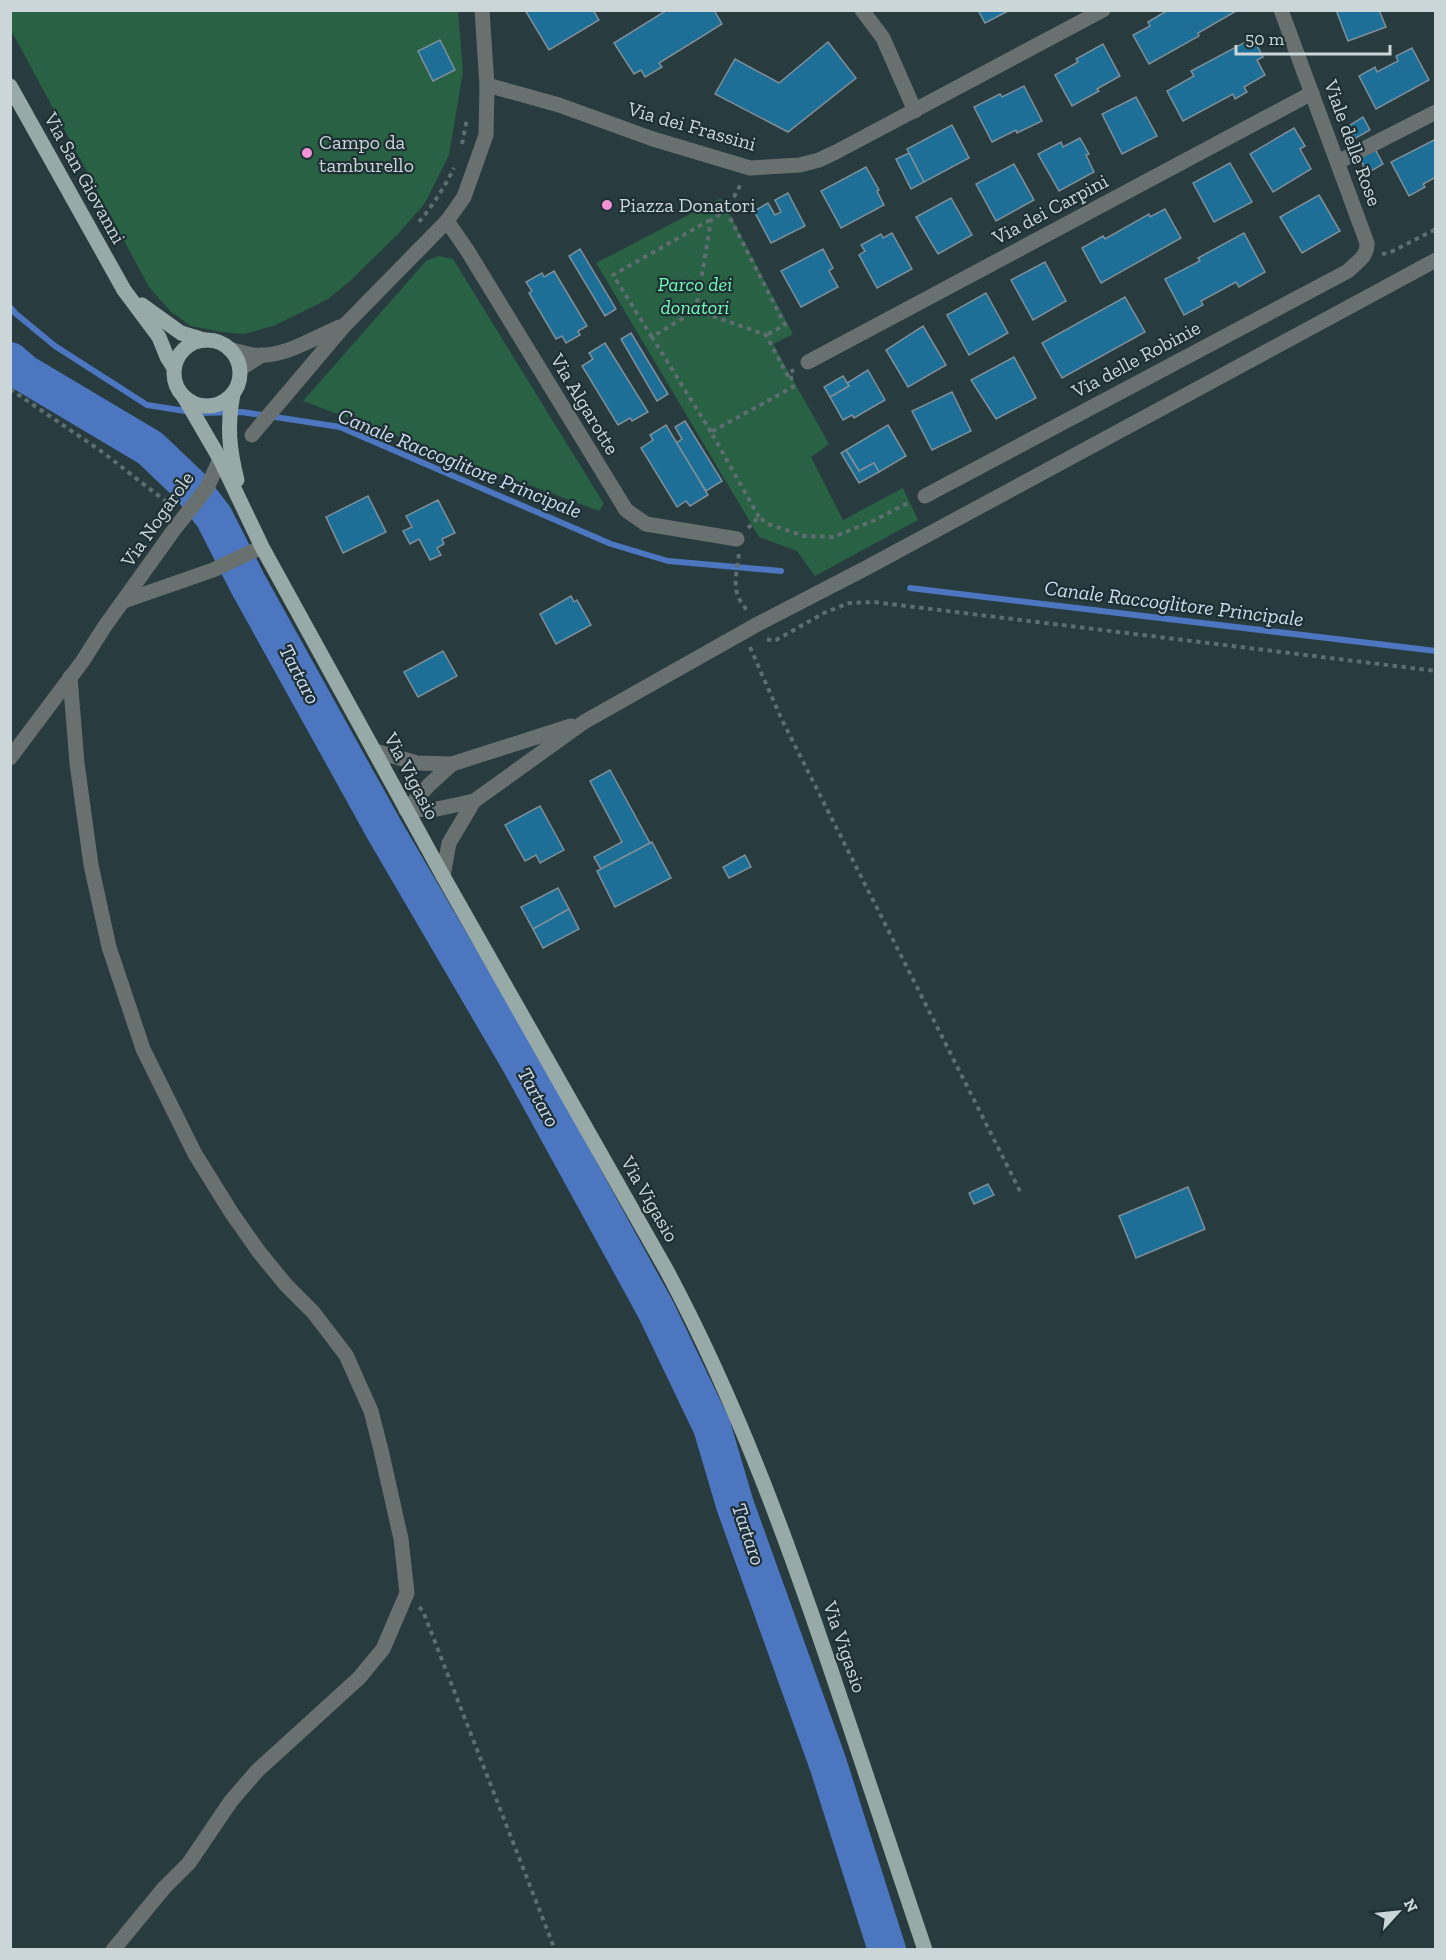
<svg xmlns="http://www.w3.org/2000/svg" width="1446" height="1960" viewBox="0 0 1446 1960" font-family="'Zilla Slab',serif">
  <rect width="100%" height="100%" fill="#283b3e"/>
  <!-- green -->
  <g fill="#286144">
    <polygon points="10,11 458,11 463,72 449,155 425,203 399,233 350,281 328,299 300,313 273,326 244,334 221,332 191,326 170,311 149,287 11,30"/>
    <polygon points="721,198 793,334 773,344 829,444 811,457 843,520 903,488 918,520 815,576 797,551 759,537 596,263"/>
    <polygon points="439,256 453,259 604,504 599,511 303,401 426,261"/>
  </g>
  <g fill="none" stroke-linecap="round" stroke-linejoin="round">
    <!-- stream -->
    <g stroke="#4d76c0" stroke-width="6">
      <polyline points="10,307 15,313 55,346 147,405 198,413 242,412 340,427 611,544 668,561 781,571"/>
      <polyline points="910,588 1436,651"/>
    </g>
    <!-- river -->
    <polyline stroke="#4d76c0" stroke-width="38" points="10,361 24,373 150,448 191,487 214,517 248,584 385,831 521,1064 656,1310 712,1427 735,1505 828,1764 887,1950"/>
  </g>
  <!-- building -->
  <g fill="#1d6f98" stroke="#7e8f99" stroke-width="1.5">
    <polygon points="525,10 593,10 599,20 549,50"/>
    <polygon points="667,10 714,10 722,24 659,63 662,67 645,77 641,70 634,74 614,43"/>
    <polygon points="978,10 1010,10 985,23"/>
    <polygon points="1168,10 1238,10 1198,33 1199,36 1149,64 1133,35 1150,26 1148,22"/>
    <polygon points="1336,10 1379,10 1386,27 1348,41"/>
    <polygon points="1253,38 1263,57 1257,60 1265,75 1244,87 1247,92 1235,99 1233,94 1183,121 1167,91 1194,76 1191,71"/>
    <polygon points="440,40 455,70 433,81 418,51"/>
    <polygon points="828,42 856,78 788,132 715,94 735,59 779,83"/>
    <polygon points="1103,44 1120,76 1097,89 1099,91 1072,106 1055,75 1078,62 1076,59"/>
    <polygon points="1412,48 1429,80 1376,109 1359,76 1375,67 1377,72 1398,61 1396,56"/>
    <polygon points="1024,86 1042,121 1017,133 1016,130 992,142 974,107 1000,94 1002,97"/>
    <polygon points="1136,97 1157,136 1122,154 1102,114"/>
    <polygon points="1363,117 1370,130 1354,139 1350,125"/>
    <polygon points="952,125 969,158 924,182 907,149"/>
    <polygon points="1294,128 1305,146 1300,149 1311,169 1273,192 1250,154"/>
    <polygon points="1080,138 1089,154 1086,155 1094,172 1059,191 1038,154 1061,142 1063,147"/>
    <polygon points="1436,139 1436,177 1423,184 1425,187 1409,196 1391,162"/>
    <polygon points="1374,147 1383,164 1366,174 1360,156"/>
    <polygon points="909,153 924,182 911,189 896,159"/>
    <polygon points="1230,163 1252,202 1214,222 1193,183"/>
    <polygon points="1014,164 1034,200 996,221 976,184"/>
    <polygon points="866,167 879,190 877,191 884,205 841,228 821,191"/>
    <polygon points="788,193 805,226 771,243 754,211 768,203 775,215 781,212 775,200"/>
    <polygon points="1319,195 1340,231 1302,253 1280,217"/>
    <polygon points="951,198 972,235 938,254 916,217"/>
    <polygon points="1165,209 1181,238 1101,283 1082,248 1103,236 1105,239 1149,214 1150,217"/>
    <polygon points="892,233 912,269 877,288 859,255 865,251 861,245 881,234 883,238"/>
    <polygon points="1244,233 1265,272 1239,287 1236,282 1201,301 1203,305 1184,315 1165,279 1200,261 1198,258"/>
    <polygon points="580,249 616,309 605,316 569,256"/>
    <polygon points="823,249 833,268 829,271 838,287 801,307 781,271"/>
    <polygon points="1045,262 1066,301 1033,320 1011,280"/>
    <polygon points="554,271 587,326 578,331 580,335 566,343 562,336 556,339 529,293 532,291 526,282 542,273 544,277"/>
    <polygon points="986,293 1008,333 969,355 947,315"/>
    <polygon points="1125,297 1145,332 1062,378 1042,343"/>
    <polygon points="923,326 946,365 908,387 886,350"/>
    <polygon points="631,333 668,394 657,401 621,339"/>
    <polygon points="605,343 648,412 632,421 630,418 618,425 582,366 593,359 589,353"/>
    <polygon points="1014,357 1036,398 996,419 971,380"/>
    <polygon points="868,370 885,400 854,418 852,415 843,420 830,397 849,386 847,383"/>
    <polygon points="843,376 849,386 830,397 824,387"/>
    <polygon points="952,392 971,431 932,450 912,411"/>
    <polygon points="685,421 722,481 706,491 676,443 682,439 675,427"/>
    <polygon points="666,425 708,495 690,506 686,501 677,507 641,448 653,440 650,435"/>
    <polygon points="888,425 906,456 879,472 874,463 859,471 846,450"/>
    <polygon points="846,450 859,471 874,463 879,472 859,483 841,453"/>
    <polygon points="368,496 386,532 343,553 326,517"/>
    <polygon points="438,500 455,533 442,539 444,544 437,548 441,555 430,560 419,539 410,544 403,531 412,527 406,516"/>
    <polygon points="571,596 574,602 577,600 591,625 556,644 540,614"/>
    <polygon points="443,651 457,676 418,697 404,672"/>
    <polygon points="610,770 650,843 601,869 594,857 622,842 590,781"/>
    <polygon points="540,806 564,850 540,863 536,855 525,861 505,825"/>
    <polygon points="652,842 671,878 615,907 597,871"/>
    <polygon points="745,855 751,867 729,878 723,867"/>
    <polygon points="558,888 569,909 533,929 521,907"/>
    <polygon points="569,909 579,929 543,948 533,929"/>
    <polygon points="988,1184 994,1195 974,1204 969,1193"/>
    <polygon points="1188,1187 1205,1229 1136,1258 1119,1216"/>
  </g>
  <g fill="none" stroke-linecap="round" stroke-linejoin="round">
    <!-- path -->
    <g stroke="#5d6d70" stroke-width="4" stroke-dasharray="4.5 4.5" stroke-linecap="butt">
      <polyline points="462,144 467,119"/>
      <polyline points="726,210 785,325 766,335"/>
      <path d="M419,222C433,205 444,188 454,168"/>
      <polyline points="1382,254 1389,253 1436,229"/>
      <polyline points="696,310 766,335 790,380"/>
      <polyline points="652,337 613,275 710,220"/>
      <polyline points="10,389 101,451 173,507"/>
      <polyline points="711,432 652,337 696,310 711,220 727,210 742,182"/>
      <polyline points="759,517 711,432 793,387 790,372 794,370"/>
      <polyline points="748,528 759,517 768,524 804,536 833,537 873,521 910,502"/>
      <path d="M739,554C736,578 730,592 748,611"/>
      <polyline points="767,639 772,641 776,640 824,613 849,603 874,602 1436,671"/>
      <polyline points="750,647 782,720 1021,1193"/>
      <polyline points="419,1607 423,1611 555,1950"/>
    </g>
    <!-- minor -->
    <g stroke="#68716f" stroke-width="15">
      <polyline points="862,10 883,38 915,111"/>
      <polyline points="487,85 559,105 653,139 750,168 800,165 819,160 836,152 1103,10"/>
      <polyline points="1338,162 1436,112"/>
      <polyline points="447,221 467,250 626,510 646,524 737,539"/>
      <path d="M229,349C237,351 245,354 253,355C283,358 312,339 339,327"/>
      <polyline points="808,362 1312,93"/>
      <polyline points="240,369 262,355"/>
      <polyline points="252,435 345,325 447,221 464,197 486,135 487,85 482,10"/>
      <path d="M925,496L1348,271C1357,262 1368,256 1367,243L1281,10"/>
      <polyline points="124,601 213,570 262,547"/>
      <polyline points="70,677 77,763 91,865 109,947 143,1049 195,1154 231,1212 259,1252 286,1285 313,1312 346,1355 371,1411 381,1450 401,1539 407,1593 383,1649 359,1678 257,1771 231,1801 189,1863 164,1888 113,1950"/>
      <polyline points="375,751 417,763 452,764 571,726"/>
      <polyline points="10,758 82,662 105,626 176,527 207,488 220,459"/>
      <polyline points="406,810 437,809 474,801"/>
      <polyline points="406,810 429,785 452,764"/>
      <polyline points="443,876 449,843 474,801 584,722 756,625 868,567 1436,260"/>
    </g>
    <!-- major -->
    <g stroke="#98aaa7" stroke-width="15">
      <polyline points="10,86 124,290 159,337 167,357 174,368"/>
      <polyline points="142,305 181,333 204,340"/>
      <circle cx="207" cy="373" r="33"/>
      <path d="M233,394C227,425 229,449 237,480"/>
      <path d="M184,397L220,459L262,547L443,876L667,1271C740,1408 792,1553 841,1700C869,1783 897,1866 925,1950"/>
    </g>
  </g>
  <!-- markers -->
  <g fill="#f391d6" stroke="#1e3034" stroke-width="2">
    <circle cx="307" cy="153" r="6"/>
    <circle cx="607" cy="205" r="6"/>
  </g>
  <g text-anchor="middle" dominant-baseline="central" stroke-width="4.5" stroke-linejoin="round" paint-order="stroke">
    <!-- street labels -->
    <g font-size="20" fill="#cbd6d8" stroke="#1e3034">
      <text transform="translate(692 126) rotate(16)">Via dei Frassini</text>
      <text transform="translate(1353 143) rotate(70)">Viale delle Rose</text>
      <text transform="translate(85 178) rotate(61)">Via San Giovanni</text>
      <text transform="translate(1050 209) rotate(-28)">Via dei Carpini</text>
      <text transform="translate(1136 359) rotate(-28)">Via delle Robinie</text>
      <text transform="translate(585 404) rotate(59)">Via Algarotte</text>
      <text transform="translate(157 519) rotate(-55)">Via Nogarole</text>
      <text transform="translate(412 776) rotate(62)">Via Vigasio</text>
      <text transform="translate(650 1199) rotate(60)">Via Vigasio</text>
      <text transform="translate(845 1647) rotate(71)">Via Vigasio</text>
    </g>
    <!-- poi labels -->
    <g font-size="20" fill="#cbd6d8" stroke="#1e3034" text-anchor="start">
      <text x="319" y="142">Campo da<tspan x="319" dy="23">tamburello</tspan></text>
      <text x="619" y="205">Piazza Donatori</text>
    </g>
    <!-- park labels -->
    <g font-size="20" font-style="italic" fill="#75fbb6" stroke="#1e3034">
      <text x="695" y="284">Parco dei<tspan x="695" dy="23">donatori</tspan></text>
    </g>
    <!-- water labels -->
    <g font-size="21" font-style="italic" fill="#cfdbef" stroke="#1e3034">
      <text transform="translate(460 463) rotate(22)">Canale Raccoglitore Principale</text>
      <text transform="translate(1174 603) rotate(7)">Canale Raccoglitore Principale</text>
      <text transform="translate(300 674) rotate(62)">Tartaro</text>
      <text transform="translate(539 1097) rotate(61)">Tartaro</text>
      <text transform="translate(749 1534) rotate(71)">Tartaro</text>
    </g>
  </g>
  <!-- border -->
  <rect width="1446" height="1960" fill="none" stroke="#cbd6d8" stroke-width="24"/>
  <!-- north arrow -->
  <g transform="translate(1398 1912) rotate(63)" stroke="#1e3034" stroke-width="4.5" paint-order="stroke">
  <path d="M0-4.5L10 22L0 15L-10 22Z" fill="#cbd6d8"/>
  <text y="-9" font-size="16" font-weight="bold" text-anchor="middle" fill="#cbd6d8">N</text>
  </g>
  <!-- scale -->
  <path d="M1236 45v9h154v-9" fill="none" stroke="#cbd6d8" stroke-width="3"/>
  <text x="1245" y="45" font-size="18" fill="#cbd6d8" stroke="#1e3034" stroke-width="4.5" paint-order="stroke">50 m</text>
</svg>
